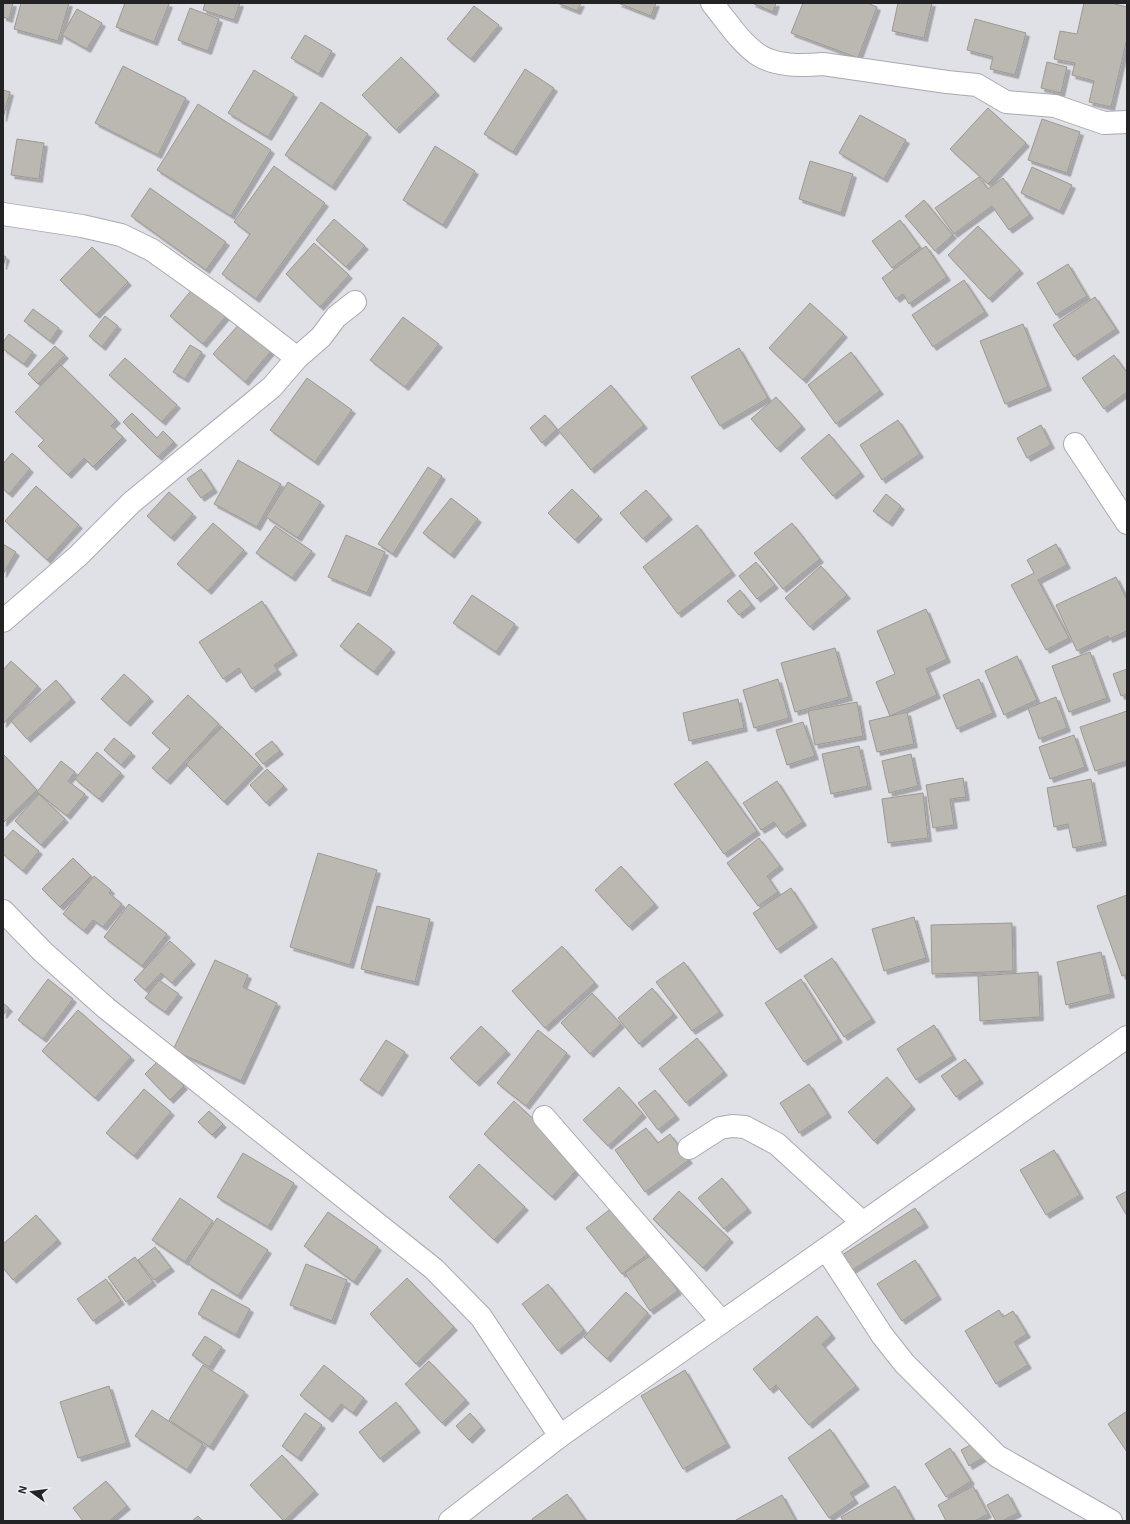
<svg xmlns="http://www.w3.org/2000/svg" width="1130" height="1524" viewBox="0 0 1130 1524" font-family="'Exo 2',sans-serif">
  <defs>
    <filter id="shadow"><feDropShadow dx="3.5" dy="3.5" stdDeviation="0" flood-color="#0004"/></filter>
  </defs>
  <rect width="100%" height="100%" fill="#e0e0e7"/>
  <!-- building -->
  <g fill="#bbb8b1" stroke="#9c9992" filter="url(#shadow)">
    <polygon points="3,3 13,3 9,19 3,17"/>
    <polygon points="21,3 69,3 58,41 14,29"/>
    <polygon points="125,3 166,3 169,4 154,42 116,27"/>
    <polygon points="205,3 240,3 234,20 203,10"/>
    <polygon points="557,3 581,3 577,11"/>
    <polygon points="618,3 656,3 651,16"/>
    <polygon points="752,3 776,3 773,12"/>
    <polygon points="803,3 867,3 877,7 858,58 791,33"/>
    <polygon points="898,3 932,3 924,38 892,31"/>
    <polygon points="1084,3 1111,3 1127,7 1127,39 1111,107 1089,102 1094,81 1072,75 1075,63 1054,59 1060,31 1077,34"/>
    <polygon points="474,6 499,25 471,59 447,39"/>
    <polygon points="190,8 219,19 208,51 178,40"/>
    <polygon points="77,9 102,23 87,49 62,35"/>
    <polygon points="975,19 1026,33 1015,75 990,69 993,57 967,50"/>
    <polygon points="305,35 332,51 319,74 291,58"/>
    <polygon points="401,57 436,92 396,130 362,95"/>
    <polygon points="1047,62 1067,67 1061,93 1041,88"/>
    <polygon points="123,66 186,98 158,155 95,123"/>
    <polygon points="525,69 554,88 513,152 484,134"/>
    <polygon points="254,70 294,94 268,137 228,113"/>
    <polygon points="3,90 10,92 3,118"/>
    <polygon points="321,102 368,134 332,187 285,155"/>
    <polygon points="198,104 271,150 231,216 157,170"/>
    <polygon points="988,108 1026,143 988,184 950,149"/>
    <polygon points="860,115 906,140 884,179 839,153"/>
    <polygon points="1042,119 1080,132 1067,173 1028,160"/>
    <polygon points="17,139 44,143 39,179 11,175"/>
    <polygon points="435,146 475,171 443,225 403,200"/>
    <polygon points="810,161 853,174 841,213 799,199"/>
    <polygon points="274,166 325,203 256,299 222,274 250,234 234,222"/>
    <polygon points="1032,167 1072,185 1060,211 1021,193"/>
    <polygon points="979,177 988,189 1003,178 1030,215 1009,230 992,206 954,234 935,208"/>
    <polygon points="150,188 226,242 206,270 131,216"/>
    <polygon points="924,200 953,235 935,251 905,216"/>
    <polygon points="334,219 365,246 346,267 316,240"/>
    <polygon points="900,220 920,247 892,268 872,241"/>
    <polygon points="978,226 1020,270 989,299 948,255"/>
    <polygon points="314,243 349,275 320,307 286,274"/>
    <polygon points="926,246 947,277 909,304 903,294 896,299 882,278"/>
    <polygon points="92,247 128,282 96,315 60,280"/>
    <polygon points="3,255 6,257 3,266"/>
    <polygon points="1068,264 1087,296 1056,315 1037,283"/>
    <polygon points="964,280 985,312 933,347 912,315"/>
    <polygon points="194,287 227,315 203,344 170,316"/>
    <polygon points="1095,297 1116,329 1074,357 1053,325"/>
    <polygon points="810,303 844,334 803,380 769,348"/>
    <polygon points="33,309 59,328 50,341 24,321"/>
    <polygon points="105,316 118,326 102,347 89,336"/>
    <polygon points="403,317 439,344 405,387 370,360"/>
    <polygon points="240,323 272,350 245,382 213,354"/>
    <polygon points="1023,324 1048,387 1005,404 980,341"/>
    <polygon points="9,334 33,352 24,364 3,349 3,342"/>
    <polygon points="190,345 202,352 185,379 173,372"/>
    <polygon points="55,346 65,355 38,384 28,374"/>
    <polygon points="739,348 768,398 720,426 691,377"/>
    <polygon points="851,352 880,391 836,424 808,385"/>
    <polygon points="1114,355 1127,373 1127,392 1104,409 1082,378"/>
    <polygon points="125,358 177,405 162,422 109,375"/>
    <polygon points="61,365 117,420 111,426 123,437 93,467 84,458 68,475 38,446 44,440 15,412"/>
    <polygon points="307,378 352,410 315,462 270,430"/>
    <polygon points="611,385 644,425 591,470 558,430"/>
    <polygon points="776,397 802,426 777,449 751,419"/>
    <polygon points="132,413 157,438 163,431 174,442 158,457 123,422"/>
    <polygon points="545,415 557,429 542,443 530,428"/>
    <polygon points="898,420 920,454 882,480 860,445"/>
    <polygon points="1041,425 1051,445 1027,458 1017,438"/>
    <polygon points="829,434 861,473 833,496 801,458"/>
    <polygon points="12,453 30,469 9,494 3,489 3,464"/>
    <polygon points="238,460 281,484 257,527 214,504"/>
    <polygon points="428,467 442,476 393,554 378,544"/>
    <polygon points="201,469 214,489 201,498 187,479"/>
    <polygon points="288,482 321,502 298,538 266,517"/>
    <polygon points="36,486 79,525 47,560 5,521"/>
    <polygon points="572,489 599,516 575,540 548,513"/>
    <polygon points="646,490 669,516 643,539 620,513"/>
    <polygon points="169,492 193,514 171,538 147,516"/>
    <polygon points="886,494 901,506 889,523 873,511"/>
    <polygon points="451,498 478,519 451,555 423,533"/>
    <polygon points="213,523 244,550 208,591 177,564"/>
    <polygon points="792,523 820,559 783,589 754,553"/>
    <polygon points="697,525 732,572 678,614 643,567"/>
    <polygon points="275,526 312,551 292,578 256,553"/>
    <polygon points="346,535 385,552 367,593 328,577"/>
    <polygon points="3,544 16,552 3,574"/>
    <polygon points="1056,544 1067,565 1038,580 1069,638 1046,650 1011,585 1034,573 1027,560"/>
    <polygon points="756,562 775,585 757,599 739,576"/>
    <polygon points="821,566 847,595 810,627 785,598"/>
    <polygon points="1116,577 1127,600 1127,631 1109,639 1108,636 1077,651 1056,605"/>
    <polygon points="740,590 752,605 739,615 727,601"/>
    <polygon points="472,595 515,624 496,652 453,623"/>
    <polygon points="262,601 294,652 274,665 278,671 252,689 239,668 223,679 199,642"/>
    <polygon points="926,609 947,659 926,669 937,695 890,716 876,682 895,674 877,631"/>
    <polygon points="358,623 392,649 374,672 340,646"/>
    <polygon points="835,648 849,697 795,712 781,663"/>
    <polygon points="1090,652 1107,698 1069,712 1052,666"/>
    <polygon points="1017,656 1037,700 1004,715 985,671"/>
    <polygon points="11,661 38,686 3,724 3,670"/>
    <polygon points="1127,669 1127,694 1121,696 1113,674"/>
    <polygon points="124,674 150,698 127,723 101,699"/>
    <polygon points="778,679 789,718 754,728 743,690"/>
    <polygon points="979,679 993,713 957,729 943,695"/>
    <polygon points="56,680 72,699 27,739 11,721"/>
    <polygon points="188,695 219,724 167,781 152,768 170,749 152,733"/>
    <polygon points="1056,697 1067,728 1039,739 1028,708"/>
    <polygon points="738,699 744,728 689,741 683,713"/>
    <polygon points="857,702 863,736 815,745 808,711"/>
    <polygon points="1127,711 1127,761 1095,771 1080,727"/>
    <polygon points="907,712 914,744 877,752 869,721"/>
    <polygon points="803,722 815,756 787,765 776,730"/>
    <polygon points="222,727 260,765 224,802 186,764"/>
    <polygon points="1074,735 1085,767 1050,779 1039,747"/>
    <polygon points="114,738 132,753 121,765 104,750"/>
    <polygon points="272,741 280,751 263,764 255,754"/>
    <polygon points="859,746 868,786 831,794 822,754"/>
    <polygon points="97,752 121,773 99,799 75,779"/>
    <polygon points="3,754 37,790 3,823"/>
    <polygon points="911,754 918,786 889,793 882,761"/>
    <polygon points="61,761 75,772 68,781 85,794 67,816 37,792"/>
    <polygon points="707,761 757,831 724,854 674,784"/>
    <polygon points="267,769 284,786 266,803 250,785"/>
    <polygon points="963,778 966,797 950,799 954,825 933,828 926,785"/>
    <polygon points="1091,779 1103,842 1073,848 1068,824 1054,827 1047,788"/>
    <polygon points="777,781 803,822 783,835 774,822 761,830 743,803"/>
    <polygon points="923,793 928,838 888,843 882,799"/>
    <polygon points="39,794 65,819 41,845 15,821"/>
    <polygon points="13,830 39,851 23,871 3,854 3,841"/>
    <polygon points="759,838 780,866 767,876 778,892 758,906 727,863"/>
    <polygon points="318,853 377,870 350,965 290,947"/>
    <polygon points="73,858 91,876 60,907 42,889"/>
    <polygon points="621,866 655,904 629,927 595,890"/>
    <polygon points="94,876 111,890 109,893 122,904 103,927 93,920 84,931 63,914"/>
    <polygon points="791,888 814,924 777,950 753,913"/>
    <polygon points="1127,895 1127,974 1122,976 1097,906"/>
    <polygon points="129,904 167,934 142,966 104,937"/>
    <polygon points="377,906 430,919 415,982 361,969"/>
    <polygon points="914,917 926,958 884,971 872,929"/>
    <polygon points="1012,923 1013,971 932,974 931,925"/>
    <polygon points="170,941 192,961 172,983 161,973 145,990 134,980"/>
    <polygon points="562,946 595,983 545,1028 512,991"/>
    <polygon points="1101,952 1111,994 1066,1005 1057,962"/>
    <polygon points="832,958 872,1019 844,1037 804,976"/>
    <polygon points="215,960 248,975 243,987 277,1003 241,1081 173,1050"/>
    <polygon points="684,962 720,1012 692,1031 656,982"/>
    <polygon points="1038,972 1040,1017 980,1021 978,976"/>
    <polygon points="48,979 73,999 43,1039 18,1020"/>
    <polygon points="801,979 839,1039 804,1062 765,1003"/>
    <polygon points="159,980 179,994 165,1012 145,998"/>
    <polygon points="652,988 674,1014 639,1044 618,1018"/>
    <polygon points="592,993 621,1024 590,1054 561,1023"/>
    <polygon points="3,1003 9,1008 3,1015"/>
    <polygon points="78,1010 131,1057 95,1098 42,1051"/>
    <polygon points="934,1025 953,1056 916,1080 897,1049"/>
    <polygon points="481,1026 507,1051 476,1083 450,1058"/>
    <polygon points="538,1030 567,1053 526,1106 497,1083"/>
    <polygon points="697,1038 724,1072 686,1103 659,1069"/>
    <polygon points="386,1040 405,1052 379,1093 360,1080"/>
    <polygon points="965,1059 980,1080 956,1097 941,1076"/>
    <polygon points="159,1060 184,1086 170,1100 145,1074"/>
    <polygon points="887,1077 912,1106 874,1141 848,1112"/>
    <polygon points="809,1084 828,1114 799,1133 780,1103"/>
    <polygon points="619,1087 643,1114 608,1146 583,1120"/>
    <polygon points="144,1089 171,1112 134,1156 106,1133"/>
    <polygon points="655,1090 676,1116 658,1130 638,1103"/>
    <polygon points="514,1101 582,1164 552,1197 484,1134"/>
    <polygon points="209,1111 223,1124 212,1135 198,1122"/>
    <polygon points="646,1128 658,1143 670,1134 689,1160 645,1192 615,1150"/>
    <polygon points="1054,1150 1080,1195 1046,1215 1020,1170"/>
    <polygon points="243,1153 294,1183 268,1227 217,1197"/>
    <polygon points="479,1164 525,1207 494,1240 449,1197"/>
    <polygon points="722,1178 748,1209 724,1229 698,1198"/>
    <polygon points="679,1191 730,1239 703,1268 653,1219"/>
    <polygon points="1127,1191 1127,1216 1116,1197"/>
    <polygon points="180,1198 213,1221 185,1262 152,1240"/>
    <polygon points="613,1207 649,1253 622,1274 586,1228"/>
    <polygon points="915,1208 925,1224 852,1270 842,1255"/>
    <polygon points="328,1212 378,1247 354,1282 304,1246"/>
    <polygon points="36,1215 58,1240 13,1280 3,1268 3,1244"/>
    <polygon points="217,1218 268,1250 238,1296 188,1264"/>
    <polygon points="155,1247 171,1268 154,1280 138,1260"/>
    <polygon points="653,1254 678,1291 650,1311 625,1273"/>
    <polygon points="135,1257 153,1282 126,1302 108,1277"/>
    <polygon points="915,1260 938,1296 902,1321 877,1284"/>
    <polygon points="306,1264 347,1280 332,1321 290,1305"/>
    <polygon points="407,1278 454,1327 416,1364 370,1314"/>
    <polygon points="106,1279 121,1301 93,1321 77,1299"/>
    <polygon points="548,1284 584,1330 558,1351 522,1304"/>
    <polygon points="212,1289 250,1309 236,1335 198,1314"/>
    <polygon points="626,1292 648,1313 607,1359 584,1337"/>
    <polygon points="999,1310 1003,1317 1013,1311 1027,1334 1014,1342 1028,1365 996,1384 965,1331"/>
    <polygon points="817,1316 832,1335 822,1344 856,1386 809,1425 776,1385 770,1390 753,1369"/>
    <polygon points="205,1336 222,1347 209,1367 192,1355"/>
    <polygon points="429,1361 466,1400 442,1423 405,1384"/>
    <polygon points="203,1365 245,1392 210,1447 169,1420"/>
    <polygon points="324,1365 364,1398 353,1413 341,1404 329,1419 300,1395"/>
    <polygon points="685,1370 727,1444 683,1469 641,1396"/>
    <polygon points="109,1386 127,1443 78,1458 60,1402"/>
    <polygon points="396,1402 417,1429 380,1459 359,1432"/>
    <polygon points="152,1410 203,1444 187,1470 135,1436"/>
    <polygon points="1127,1411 1127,1452 1108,1424"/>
    <polygon points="305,1413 322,1425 298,1458 282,1446"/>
    <polygon points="470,1413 482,1427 469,1440 456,1426"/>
    <polygon points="830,1429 866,1483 850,1493 855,1500 829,1518 788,1458"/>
    <polygon points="978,1441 986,1456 969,1466 961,1450"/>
    <polygon points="950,1448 971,1481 946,1497 925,1464"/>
    <polygon points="282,1455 315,1491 284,1521 250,1485"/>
    <polygon points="106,1481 127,1506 109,1521 83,1521 73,1508"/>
    <polygon points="895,1486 914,1521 843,1521 841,1517"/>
    <polygon points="973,1486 988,1514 975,1521 946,1521 938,1505"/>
    <polygon points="567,1494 586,1521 533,1521 532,1519"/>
    <polygon points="1008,1494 1018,1513 1002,1521 996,1521 987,1505"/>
    <polygon points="782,1495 796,1521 736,1521 736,1520"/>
    <polygon points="198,1516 203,1521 192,1521"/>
  </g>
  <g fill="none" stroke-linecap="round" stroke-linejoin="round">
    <!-- minor casing -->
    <g stroke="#a9a9b0" stroke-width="24">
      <g id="minor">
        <path d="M712,3C726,20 739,41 757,54C774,66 803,66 823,64L947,82L977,85L1006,102L1055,106L1104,123L1127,122"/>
        <polyline points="3,214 82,226 121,235 152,250 225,302 297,358"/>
        <polyline points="1075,444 1127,523"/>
        <polyline points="3,621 78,556 132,502 272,387 297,358 321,337 336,317 355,302"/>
        <polyline points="3,911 43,952 106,1008 434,1269 481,1317 560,1436"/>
        <polyline points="544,1117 722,1322"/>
        <polyline points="689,1148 720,1128 732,1126 745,1127 777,1144 863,1223"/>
        <polyline points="826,1249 882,1335 904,1363 997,1456 1111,1521"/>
      </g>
    </g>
    <!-- secondary casing -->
    <g stroke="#a9a9b0" stroke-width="24">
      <polyline id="secondary" points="450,1521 560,1436 1127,1037"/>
    </g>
    <!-- minor -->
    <use href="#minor" stroke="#fff" stroke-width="22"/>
    <!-- secondary -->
    <use href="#secondary" stroke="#fff" stroke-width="22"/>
  </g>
  <!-- border -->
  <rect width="1130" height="1524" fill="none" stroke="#232326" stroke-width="8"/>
  <!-- north arrow -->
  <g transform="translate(32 1492) rotate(284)" stroke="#ededf4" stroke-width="3" paint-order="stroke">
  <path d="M0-3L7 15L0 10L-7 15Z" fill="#232326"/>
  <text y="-6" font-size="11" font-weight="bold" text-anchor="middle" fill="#232326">N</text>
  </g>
</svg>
